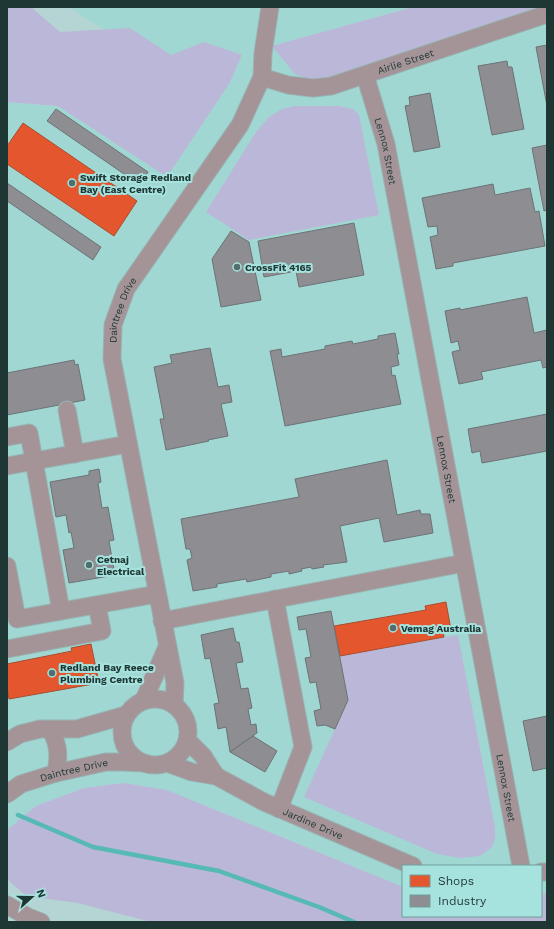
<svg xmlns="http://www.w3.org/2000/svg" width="554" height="929" viewBox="0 0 554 929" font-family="'Work Sans',sans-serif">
  <rect width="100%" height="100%" fill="#b4d5d3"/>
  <!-- built -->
  <polygon fill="#a1d7d2" points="69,7 413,7 272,46 547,7 547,893 541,893 541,866 403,866 403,887 167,790 124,783 84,788 36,806 7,830 7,102 58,106 167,177 229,84 242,56 174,76"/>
  <!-- green -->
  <g fill="#bbb7d9">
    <polygon points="7,7 31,7 60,32 130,28 171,55 204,42 242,55 229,84 167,177 58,106 7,102"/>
    <polygon points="413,7 541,7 333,79 314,81 295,74 272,46"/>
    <polygon points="295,106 338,106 353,109 359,115 379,215 249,240 206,212 256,132 269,117 282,109"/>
    <polygon points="458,635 495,827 495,839 492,847 480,856 460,858 437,854 304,797 348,700 340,656"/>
    <polygon points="124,783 167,790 403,887 403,916 541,916 541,893 547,893 547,922 151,922 78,903 26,896 7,879 7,830 36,806 84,788"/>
  </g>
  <!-- shops -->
  <g fill="#e4572e" stroke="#a94d30">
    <polygon points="23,123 137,201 114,236 7,164 7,146"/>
    <polygon points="446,602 451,630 443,631 444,637 340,656 334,626 426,610 425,606"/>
    <polygon points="91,644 99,683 9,699 7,688 7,664 72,651 71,648"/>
  </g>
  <!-- industry -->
  <g fill="#8d8d92" stroke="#6c7376">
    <polygon points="547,45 547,106 536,47"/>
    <polygon points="507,61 508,67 512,67 524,129 492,135 478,66"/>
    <polygon points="430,93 440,147 414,152 405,106 410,105 409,97"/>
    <polygon points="56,109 148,172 140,185 47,121"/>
    <polygon points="547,145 547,210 544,211 532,148"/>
    <polygon points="7,183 101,247 93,260 7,201"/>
    <polygon points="493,184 495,195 530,188 535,212 539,211 545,246 453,263 453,266 436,269 430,237 438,235 437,226 428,227 422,198"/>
    <polygon points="354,223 364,275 299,287 296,271 264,277 258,241"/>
    <polygon points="231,231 249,242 261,300 221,307 212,259"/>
    <polygon points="527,297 534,333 547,330 547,367 543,368 541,360 481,372 483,379 459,384 452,352 460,350 458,341 451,343 445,311 460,308 460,310"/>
    <polygon points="395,333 399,354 397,354 399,365 391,367 392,376 395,375 401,404 285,426 270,351 281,349 282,357 325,349 325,346 352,341 353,344 378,339 378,336"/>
    <polygon points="210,348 218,387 229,385 232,402 221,404 228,436 208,440 209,441 166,450 160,419 164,419 154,367 172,363 170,355"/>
    <polygon points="74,360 75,365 78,364 85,400 7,415 7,373"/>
    <polygon points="547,414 547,451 482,463 480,451 472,453 468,429"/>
    <polygon points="387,460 397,515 420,510 421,514 430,514 433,533 384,542 379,518 340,526 347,562 323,565 324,567 312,569 311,567 301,569 302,571 289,574 289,571 271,574 271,577 247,582 246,579 217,584 217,587 193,591 187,560 192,558 190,549 186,549 181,519 299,497 295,479"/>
    <polygon points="99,469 101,482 98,483 102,508 108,507 114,540 109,541 115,575 69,583 63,550 74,548 71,532 69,533 66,515 56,517 50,482 89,475 89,471"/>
    <polygon points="331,611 348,700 335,729 325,725 317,726 314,711 321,709 316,682 310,683 305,658 311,657 306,629 299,630 297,617"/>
    <polygon points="233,628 236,642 239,642 243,662 236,663 241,689 248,688 252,708 248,709 251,725 256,724 257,733 230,752 226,727 218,729 214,704 219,703 210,658 205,659 201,635"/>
    <polygon points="547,716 547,768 533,771 523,721"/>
    <polygon points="253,736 277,751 265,772 230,752"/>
  </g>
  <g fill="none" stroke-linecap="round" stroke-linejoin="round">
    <!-- stream -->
    <polyline stroke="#56b9b3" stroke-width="4.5" points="18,815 93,847 219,871 319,907 354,922"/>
    <!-- minor casing -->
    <g stroke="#98b3b1" stroke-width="19">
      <g id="minor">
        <path id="s1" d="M365,75L386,144L521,866"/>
        <path id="s2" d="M262,77L288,85L313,88L331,86L547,14"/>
        <polyline points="67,410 75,454"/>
        <polyline points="7,437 29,433 61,611"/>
        <polyline points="7,466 128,444"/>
        <polyline points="7,566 17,619 157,594"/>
        <polyline points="275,599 303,747 279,809"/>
        <polyline points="162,621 464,563"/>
        <polyline points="7,649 102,631 97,605"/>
        <circle cx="155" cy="732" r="33"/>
        <polyline points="144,700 167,647"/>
        <path id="s3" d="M174,705L175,683L112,359L113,325L126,289L240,125L262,77L263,53L270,7"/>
        <path d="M51,730C59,747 59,755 56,773"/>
        <polyline points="187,740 203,756 216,776"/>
        <polyline points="7,742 20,734 40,729 77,729 126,715"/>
        <path id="s4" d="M167,763L192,772L216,776L264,802L413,866"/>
        <path id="s5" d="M7,794L21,784L56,773L106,762H122L145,763"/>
        <polyline points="541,872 547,872"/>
        <polyline points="7,905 28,917 41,922"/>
      </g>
    </g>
    <!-- minor -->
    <use href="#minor" stroke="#a49498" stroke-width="17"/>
  </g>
  <!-- markers -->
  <g fill="#526e6c" stroke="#a7e3de" stroke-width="1.5">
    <circle cx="72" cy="183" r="4"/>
    <circle cx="237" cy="267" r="4"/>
    <circle cx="89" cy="565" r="4"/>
    <circle cx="393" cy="628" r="4"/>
    <circle cx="52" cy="673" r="4"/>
  </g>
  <g text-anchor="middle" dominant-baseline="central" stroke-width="4" stroke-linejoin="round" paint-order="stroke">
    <!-- street labels -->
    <g font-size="10" fill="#1e3634" stroke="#a7e3de">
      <text stroke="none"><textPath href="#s2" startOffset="149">Airlie Street</textPath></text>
      <text stroke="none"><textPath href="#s1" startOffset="79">Lennox Street</textPath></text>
      <text stroke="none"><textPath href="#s3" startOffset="403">Daintree Drive</textPath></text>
      <text stroke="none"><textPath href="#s1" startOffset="403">Lennox Street</textPath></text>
      <text stroke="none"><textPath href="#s5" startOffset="72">Daintree Drive</textPath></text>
      <text stroke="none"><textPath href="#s1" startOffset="727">Lennox Street</textPath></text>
      <text stroke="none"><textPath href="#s4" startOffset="159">Jardine Drive</textPath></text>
    </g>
    <!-- poi labels -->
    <g font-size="10" font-weight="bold" fill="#1e3634" stroke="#a7e3de" text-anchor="start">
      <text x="80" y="177">Swift Storage Redland<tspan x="80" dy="12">Bay (East Centre)</tspan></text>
      <text x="245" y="267">CrossFit 4165</text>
      <text x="97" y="559">Cetnaj<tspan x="97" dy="12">Electrical</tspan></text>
      <text x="401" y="628">Vemag Australia</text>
      <text x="60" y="667">Redland Bay Reece<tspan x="60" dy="12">Plumbing Centre</tspan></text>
    </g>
  </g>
  <!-- border -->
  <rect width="554" height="929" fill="none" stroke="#1e3634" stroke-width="16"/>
  <!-- legend -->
  <rect x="402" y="865" width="140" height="52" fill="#a7e3de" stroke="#709e9a"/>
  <rect x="410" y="875" width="20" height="12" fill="#e4572e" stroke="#709e9a"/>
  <text x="438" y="885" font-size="12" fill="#1e3634">Shops</text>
  <rect x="410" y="895" width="20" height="12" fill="#8d8d92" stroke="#709e9a"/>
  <text x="438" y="905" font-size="12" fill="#1e3634">Industry</text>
  <!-- north arrow -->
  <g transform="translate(32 897) rotate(69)" stroke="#a7e3de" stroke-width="3" paint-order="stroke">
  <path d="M0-3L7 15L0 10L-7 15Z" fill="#1e3634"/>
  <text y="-6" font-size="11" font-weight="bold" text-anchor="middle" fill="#1e3634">N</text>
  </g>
</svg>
